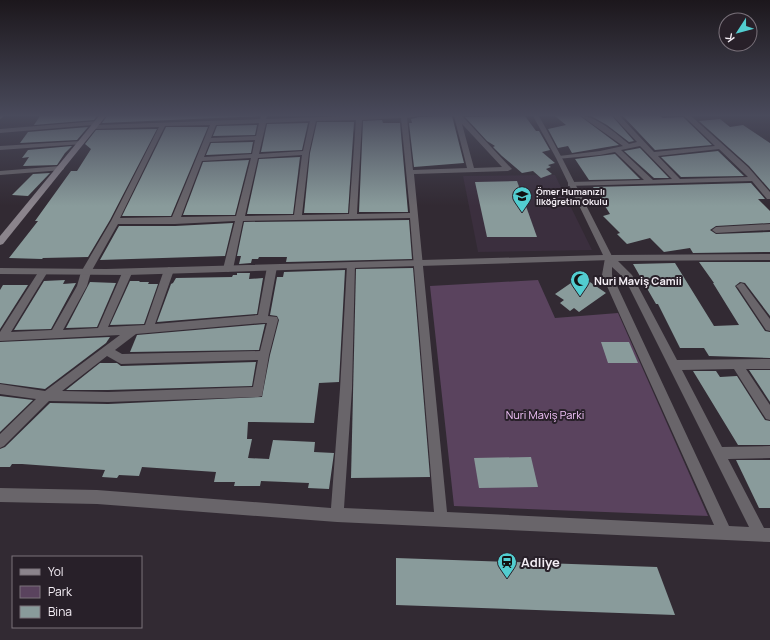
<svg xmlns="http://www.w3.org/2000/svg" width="770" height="640" viewBox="0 0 770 640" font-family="Manrope,sans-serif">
  <rect width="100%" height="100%" fill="#322a33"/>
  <!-- built -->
  <polygon fill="#3b2f3e" points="555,175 592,250 478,252 463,176"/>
  <!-- green -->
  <polygon fill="#5a435e" points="538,280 555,318 618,313 708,516 454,506 430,286"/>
  <!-- building -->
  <g fill="#899b9b">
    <polygon points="40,116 97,116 94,120 34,125"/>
    <polygon points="107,116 259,116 102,123"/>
    <polygon points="452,116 464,163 414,167 409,123 412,123 411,119 419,117"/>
    <polygon points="525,116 536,131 539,131 550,150 542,152 555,163 548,165 551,167 546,169 552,174 541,178 533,171 522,173 502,156 493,147 495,146 487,141 465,117"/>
    <polygon points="555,116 580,116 619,145 572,153 568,146 558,148 548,129 566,125"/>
    <polygon points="591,116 612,116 634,141 629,142 607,125"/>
    <polygon points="623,116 660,116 663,118 683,117 712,145 655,150"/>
    <polygon points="720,119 730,127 743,125 770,143 770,190 749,166 699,121"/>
    <polygon points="382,120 383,123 400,123 408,212 359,212 363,121"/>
    <polygon points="317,122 354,122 348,213 304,213 310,153"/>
    <polygon points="308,123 302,150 261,152 267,124"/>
    <polygon points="257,125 255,135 213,136 217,126"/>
    <polygon points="88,127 77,140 20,143 28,132"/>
    <polygon points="166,127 208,127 171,216 122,216"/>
    <polygon points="157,129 110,220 88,257 43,258 42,259 9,258 38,221 35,221 71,171 77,171 91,149 85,144 96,130"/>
    <polygon points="253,142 251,153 206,155 211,143"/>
    <polygon points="72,146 65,153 57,165 23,166 29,157 22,158 28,150"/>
    <polygon points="640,148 669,178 654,178 624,151"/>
    <polygon points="718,151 744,176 681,177 661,157"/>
    <polygon points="615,154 640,179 589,180 575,159"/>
    <polygon points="300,157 293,214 247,214 259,159"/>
    <polygon points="249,160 235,215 183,215 203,162"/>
    <polygon points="50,173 28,196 12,195 33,174"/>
    <polygon points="517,181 537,237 487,237 475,182"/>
    <polygon points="751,183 765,199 758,199 770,211 770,223 716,226 710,230 716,234 770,232 770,252 693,253 690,248 664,252 650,238 627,244 617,234 620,233 603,216 610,214 593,187"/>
    <polygon points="409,220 412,259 286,262 287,257 259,257 258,259 252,259 251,263 239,264 241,256 237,256 244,222"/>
    <polygon points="233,223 225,256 100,260 119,226 175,226"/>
    <polygon points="699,262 770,262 770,316 745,283 740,282 735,286 765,331 770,332 770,358 709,356 704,348 680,348 658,304 656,304 633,264 675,263 714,326 739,325 713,283 714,283"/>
    <polygon points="413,268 430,477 351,478 356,269"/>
    <polygon points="345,270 339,382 319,383 314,423 248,422 247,439 252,439 248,458 269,459 273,440 315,442 314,452 334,453 329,489 308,488 309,483 261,481 260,486 234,486 235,482 214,482 216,472 142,467 139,476 119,475 117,478 102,477 105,470 22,464 12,464 10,467 0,467 0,449 5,447 50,403 108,404 262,397 270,355 279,320 277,316 270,315 277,277 283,277 284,272"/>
    <polygon points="237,273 250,273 249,279 263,278 257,314 157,322 171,284 173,283 176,278 232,277 233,275 237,275"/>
    <polygon points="581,276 606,293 579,312 574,308 570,311 560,303 564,300 555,294"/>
    <polygon points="65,280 63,284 76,283 51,329 14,330 44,281"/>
    <polygon points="130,281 140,281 139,282 149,282 148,284 158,284 144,324 110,325"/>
    <polygon points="90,282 116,283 97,327 66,328"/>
    <polygon points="3,285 28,285 0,329 0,290"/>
    <polygon points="265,324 259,350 130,352 137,335"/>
    <polygon points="110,337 106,343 45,389 0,383 0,342"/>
    <polygon points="601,342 629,342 638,363 608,363"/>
    <polygon points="256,362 252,386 108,390 66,390 100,363 117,363 121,366"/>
    <polygon points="749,370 770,370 770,402"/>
    <polygon points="693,371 716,371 720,377 737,376 765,420 770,421 770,445 738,445"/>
    <polygon points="0,396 33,400 0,432"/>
    <polygon points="531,457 538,487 479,488 474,458"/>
    <polygon points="736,460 770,460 770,508 759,508"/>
    <polygon points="396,558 657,567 675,615 396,605"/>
  </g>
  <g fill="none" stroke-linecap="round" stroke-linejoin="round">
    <!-- minor -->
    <g fill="#69656a" fill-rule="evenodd">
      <path d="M261,116H267L266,119L346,116H417L407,118L413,170L467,168L454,116H462L512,169L508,171L414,174L447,512L714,525L602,275L605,258L609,255L770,254V260L618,261L632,275L677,360L770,359V369H746L770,405V420L766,419L734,369L682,370L722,447L770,446V458L728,459L764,528H770V542L337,522L97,504L0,502V488L97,490L331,508L340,389L347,265L351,262L355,265L352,389L344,508L434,512L410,218L243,221L233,269L228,272L223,269L235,221L175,224H118L91,272L87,286L63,330L98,328L122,273L127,270L132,273L108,327L145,325L164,270L169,267L174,270L155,324L258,315L267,267L269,265H275L277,267L268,316L277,317L278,320L269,355L262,396L258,397L108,402L49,401L4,446L0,448V434L36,399L0,394V384L45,391L120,335L0,341V332L39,271L42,270L47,273L11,332L52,330L77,286L81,272L111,221L159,127L94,129L91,127L93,125L0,133V129L98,121L101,123L97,125L260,119ZM401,118L410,213L357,214L362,120ZM356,120L349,214L302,215L309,153L316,121ZM310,121L303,151L259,154L266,123ZM259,123L256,136L211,138L216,125ZM462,124L502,167L474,168ZM210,125L172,217L120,218L165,126ZM255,140L252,154L204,157L210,142ZM302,155L294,215L245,216L258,158ZM251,158L236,216L181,217L202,161ZM612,267L625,279L749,527L729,526L612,275ZM262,323H267L260,351L122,354L115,350L136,334ZM107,356L121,364L258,360L253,387L108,392L62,391Z"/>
      <path d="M581,116C596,116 617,134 629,144L637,142L613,116H620L654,152L715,146L684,116H691L748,167L770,192V199H767L752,181L568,186V182H571L644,180L615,152L600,155L557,159V157L559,156L600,151L623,146ZM640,146L672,179L653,180L621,150ZM719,149L748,177L680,179L658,156Z"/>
      <polygon points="81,141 83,142 83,144 0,150 0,146"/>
      <polygon points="60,166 64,168 63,170 0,175 0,171"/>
      <polygon points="770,224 770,230 716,233 712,230 716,227"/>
      <polygon points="741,283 744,284 770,319 770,331 766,330 738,288 736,286"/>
    </g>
    <!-- tertiary -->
    <polygon fill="#69656a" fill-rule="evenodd" points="533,116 539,116 562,158 613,258 612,260 127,275 0,274 0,268 106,269 603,255 556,158"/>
    <!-- secondary -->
    <g fill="#8b848c" fill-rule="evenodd">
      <polygon points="0,116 3,116 3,117 0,119"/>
      <polygon points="99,116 106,116 3,244 0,245 0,236"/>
    </g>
  </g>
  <!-- sky -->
  <linearGradient id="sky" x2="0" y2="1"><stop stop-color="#1c171c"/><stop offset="0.56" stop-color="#494a5b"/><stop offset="1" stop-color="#494a5b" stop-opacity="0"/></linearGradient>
  <rect width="770" height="206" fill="url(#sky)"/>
  <!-- icons -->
  <defs>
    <g id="school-pin" transform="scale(1)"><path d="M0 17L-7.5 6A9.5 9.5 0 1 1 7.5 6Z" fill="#52cdd0" stroke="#282029"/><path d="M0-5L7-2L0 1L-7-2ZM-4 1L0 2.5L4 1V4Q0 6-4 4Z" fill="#111"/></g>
    <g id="mosque-pin" transform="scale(1)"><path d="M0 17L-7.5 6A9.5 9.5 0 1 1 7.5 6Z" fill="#52cdd0" stroke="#282029"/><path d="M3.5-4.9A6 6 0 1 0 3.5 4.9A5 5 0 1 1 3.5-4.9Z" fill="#111"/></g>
    <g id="station-pin" transform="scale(1)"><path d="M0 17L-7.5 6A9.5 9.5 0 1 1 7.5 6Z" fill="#52cdd0" stroke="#282029"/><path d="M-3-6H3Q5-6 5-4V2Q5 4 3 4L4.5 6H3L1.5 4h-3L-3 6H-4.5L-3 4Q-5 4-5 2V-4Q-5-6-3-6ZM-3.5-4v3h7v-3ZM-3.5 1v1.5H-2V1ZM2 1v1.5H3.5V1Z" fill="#111"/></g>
  </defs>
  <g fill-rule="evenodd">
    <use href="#school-pin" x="522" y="196"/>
    <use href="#mosque-pin" x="580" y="280"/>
    <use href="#station-pin" x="507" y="562"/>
  </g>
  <g text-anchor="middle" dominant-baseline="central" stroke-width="4" stroke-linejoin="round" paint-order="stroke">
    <!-- far-poi labels -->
    <g font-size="9" font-weight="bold" fill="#f4eef5" stroke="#282029" text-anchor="start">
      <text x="536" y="191">Ömer Humanızlı<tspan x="536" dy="10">İlköğretim Okulu</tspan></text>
    </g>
    <!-- poi labels -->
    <g font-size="11" font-weight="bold" fill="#f4eef5" stroke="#282029" text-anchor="start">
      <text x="594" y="280">Nuri Maviş Camii</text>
    </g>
    <!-- park labels -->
    <g font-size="11" fill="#efc1f7" stroke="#282029">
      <text x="545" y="414">Nuri Maviş Parki</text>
    </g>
    <!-- near-poi labels -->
    <g font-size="13" font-weight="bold" fill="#f4eef5" stroke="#282029" text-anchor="start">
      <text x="521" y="562">Adliye</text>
    </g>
  </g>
  <!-- legend -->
  <rect x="12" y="556" width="130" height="72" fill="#282029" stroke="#7a727b"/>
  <rect x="20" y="569" width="20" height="6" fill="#8b848c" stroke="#7a727b"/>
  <text x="48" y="576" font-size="12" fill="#f4eef5">Yol</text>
  <rect x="20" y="586" width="20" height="12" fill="#5a435e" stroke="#7a727b"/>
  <text x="48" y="596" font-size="12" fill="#f4eef5">Park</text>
  <rect x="20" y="606" width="20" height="12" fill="#899b9b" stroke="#7a727b"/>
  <text x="48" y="616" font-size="12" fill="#f4eef5">Bina</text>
  <!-- north arrow -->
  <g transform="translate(738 32) rotate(234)"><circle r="19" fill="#282029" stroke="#7a727b"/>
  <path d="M0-3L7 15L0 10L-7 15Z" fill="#52cdd0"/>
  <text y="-6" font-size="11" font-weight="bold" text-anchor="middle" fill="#f4eef5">K</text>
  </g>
</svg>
